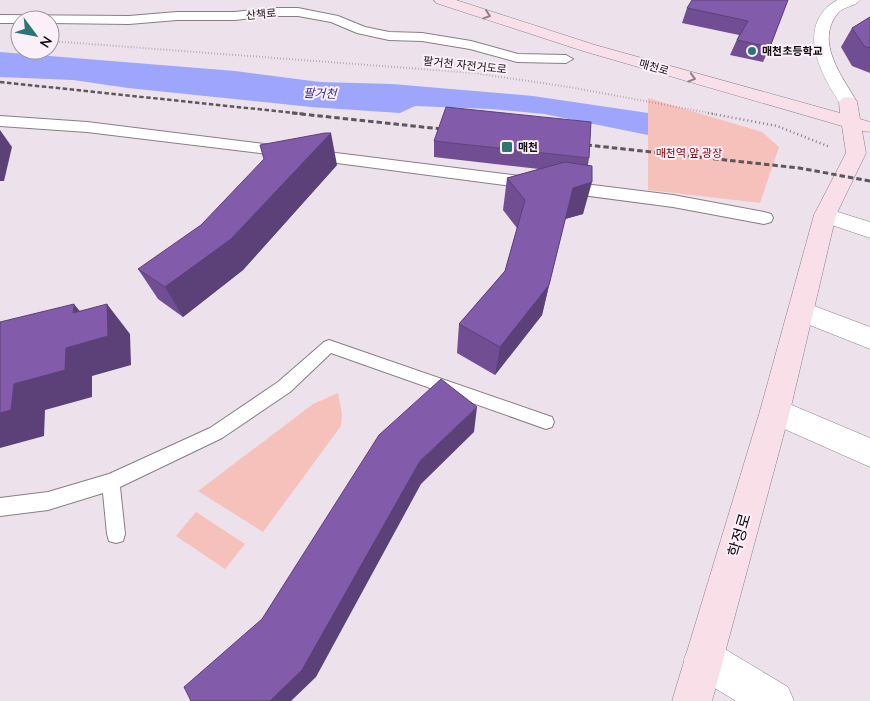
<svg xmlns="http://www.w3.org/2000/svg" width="870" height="701" viewBox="0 0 870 701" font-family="Quicksand,'Noto Sans KR',sans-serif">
  <rect width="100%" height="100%" fill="#ede2eb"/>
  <!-- green -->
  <g fill="#f6c1bb">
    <polygon points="648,98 762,132 779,147 760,203 648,190"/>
    <polygon points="338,393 342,414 341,426 263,532 198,491 313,404"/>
    <polygon points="196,512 245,544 225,569 176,536"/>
  </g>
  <!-- water -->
  <polygon fill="#9da5fd" points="0,52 235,71 320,82 392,84 533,96 648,113 648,135 544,114 491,109 415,106 400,113 311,107 128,88 73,80 0,77"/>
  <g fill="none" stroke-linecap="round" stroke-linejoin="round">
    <!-- service casing -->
    <g stroke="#887e86" stroke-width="2">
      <polygon id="service" points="329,340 546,415 552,417 554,422 552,427 546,429 331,353 290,392 222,438 120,487 125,534 123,541 116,543 109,541 107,534 103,493 48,510 0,516 0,498 48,492 109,474 210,428 278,382 324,342"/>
    </g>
    <!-- pedestrian casing -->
    <g stroke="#887e86" stroke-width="2">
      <g id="pedestrian">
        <polygon points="270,8 298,8 338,16 365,27 389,32 422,33 471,41 518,54 566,55 573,59 566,63 517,62 470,49 422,41 389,40 357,33 331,22 298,16 270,16 235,20 177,20 129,24 50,23 50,20 20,20 20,23 0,23 0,15 129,16 177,12 235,12"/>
        <polygon points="0,116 87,122 673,195 764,212 771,214 773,218 771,222 764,224 673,207 284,156 87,132 0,126"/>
      </g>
    </g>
    <!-- minor casing -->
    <g stroke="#887e86" stroke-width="1">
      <g id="minor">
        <path d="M837,0H860C855,7 844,6 838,13C814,42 843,77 857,102L854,106L848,107L842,106C821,76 794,25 837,0Z"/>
        <polygon points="825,208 870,222 870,238 817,220 814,215 817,210"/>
        <polygon points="801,301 870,327 870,349 792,318 788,311 792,304"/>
        <polygon points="775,398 870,438 870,467 764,420 760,411 764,402"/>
        <polygon points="704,639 718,645 788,687 794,701 736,701 690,673 684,659 690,645"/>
      </g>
    </g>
    <!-- secondary casing -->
    <g stroke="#887e86" stroke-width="1">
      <polygon id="secondary" points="434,0 456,0 595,45 840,113 839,102 842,98 848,97 854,98 857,102 860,119 870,122 870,132 862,131 866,153 836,215 790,411 712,701 672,701 760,411 814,215 846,153 842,126 583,51 436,3"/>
    </g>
    <!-- path-far1 -->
    <polyline stroke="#857d83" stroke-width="2" stroke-dasharray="0.5 2.5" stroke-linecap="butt" points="50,41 474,73 569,87 715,114"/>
    <!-- path -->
    <polyline stroke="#857d83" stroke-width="2.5" stroke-dasharray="1 3" stroke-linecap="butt" points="708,113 777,126 830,147"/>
    <!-- service -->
    <use href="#service" fill="#fff" fill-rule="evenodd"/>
    <!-- pedestrian -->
    <use href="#pedestrian" fill="#fff" fill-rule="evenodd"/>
    <!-- minor -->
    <use href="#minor" fill="#fff" fill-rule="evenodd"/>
    <!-- secondary -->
    <use href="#secondary" fill="#f9e0e8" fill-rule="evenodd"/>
    <!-- rail-far1 -->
    <polyline stroke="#5d575c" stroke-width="2.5" stroke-dasharray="4.5 2.5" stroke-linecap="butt" points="0,82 304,114"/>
    <!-- rail -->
    <g stroke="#5d575c" stroke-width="3" stroke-dasharray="5.5 3" stroke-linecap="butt">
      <polyline points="292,113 451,130"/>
      <polyline points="578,144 799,168 870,181"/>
    </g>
  </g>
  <!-- wall -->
  <g fill="#714e93">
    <polygon points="788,0 770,47 763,62 730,55 739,35 682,23 687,8"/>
    <polygon points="870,17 870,73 852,66 841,47 852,28"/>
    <polygon points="434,141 589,158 588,165 583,214 565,219 542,315 495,375 457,353 459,324 505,271 517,228 503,210 507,178 539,169 434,157"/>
    <polygon points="337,165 243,270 183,317 158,299 138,269"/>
  </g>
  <!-- shaded-wall -->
  <g fill="#5c4078">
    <polygon points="0,130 12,147 4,181 0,181"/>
    <polygon points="331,133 337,165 243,270 183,317 165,287"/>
    <polygon points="592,182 583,214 565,219 573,188"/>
    <polygon points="549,285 542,315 495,375 500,347"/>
    <polygon points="74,304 98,333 107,304 130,334 131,365 92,376 92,397 45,410 44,436 0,448 0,413 14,384 66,348 73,313"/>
    <polygon points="477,407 474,432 421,484 316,677 291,701 270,701 420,461"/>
  </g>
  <!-- building -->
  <g fill="#835bab" stroke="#5c4078">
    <polygon points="692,0 788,0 770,47 737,40 748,21 687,8"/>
    <polygon points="870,17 870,48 864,46 852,28"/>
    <polygon points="446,107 591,122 589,158 434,141"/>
    <polygon points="325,133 331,133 231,239 165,287 138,269 201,225 264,159 260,145"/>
    <polygon points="565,162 592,166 592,182 573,188 549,285 500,347 459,324 505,271 525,200 507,178"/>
    <polygon points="74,304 73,313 107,304 108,336 66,348 65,370 14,384 11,410 0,413 0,322"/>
    <polygon points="441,379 477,407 420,461 302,670 270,701 191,701 184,687 262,619 379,435"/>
  </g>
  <!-- one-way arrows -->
  <defs><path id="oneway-chevron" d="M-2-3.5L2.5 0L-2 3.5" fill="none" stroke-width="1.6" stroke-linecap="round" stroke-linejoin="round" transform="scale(1.25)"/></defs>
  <g stroke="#908187">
    <use href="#oneway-chevron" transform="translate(487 15) rotate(18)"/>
    <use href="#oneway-chevron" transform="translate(692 78) rotate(16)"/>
  </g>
  <!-- markers -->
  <g fill="#2b7577" stroke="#fbeff8" stroke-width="2">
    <circle cx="752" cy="51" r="5"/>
    <rect x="501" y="141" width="12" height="12" rx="2.5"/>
  </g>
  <g text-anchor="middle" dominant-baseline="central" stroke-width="4" stroke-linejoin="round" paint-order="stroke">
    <!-- far-street labels -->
    <g font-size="11" fill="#100d10" stroke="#fbeff8">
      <text transform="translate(261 14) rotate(-5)">산책로</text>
      <text transform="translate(465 65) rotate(6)">팔거천 자전거도로</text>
      <text transform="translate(654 67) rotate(16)">매천로</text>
    </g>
    <!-- far-poi labels -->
    <g font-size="11" font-weight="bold" fill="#100d10" stroke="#fbeff8" text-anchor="start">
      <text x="762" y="51">매천초등학교</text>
      <text x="518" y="147">매천</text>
    </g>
    <!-- far-park labels -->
    <g font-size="11" fill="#84000d" stroke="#fbeff8">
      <text x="689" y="153">매천역 앞 광장</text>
    </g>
    <!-- far-water labels -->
    <g font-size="12" font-style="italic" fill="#332b8e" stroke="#fbeff8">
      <text transform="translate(320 93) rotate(2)">팔거천</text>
    </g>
    <!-- near-street labels -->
    <g font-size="16" fill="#100d10" stroke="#fbeff8">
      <text transform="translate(739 535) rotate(-74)">학정로</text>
    </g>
  </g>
  <!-- north arrow -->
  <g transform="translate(35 35) rotate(122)"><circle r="24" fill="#fbeff8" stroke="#9d959b"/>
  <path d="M0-4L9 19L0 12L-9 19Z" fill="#2b7577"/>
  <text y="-8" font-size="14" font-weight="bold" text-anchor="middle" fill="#100d10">N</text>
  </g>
</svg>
